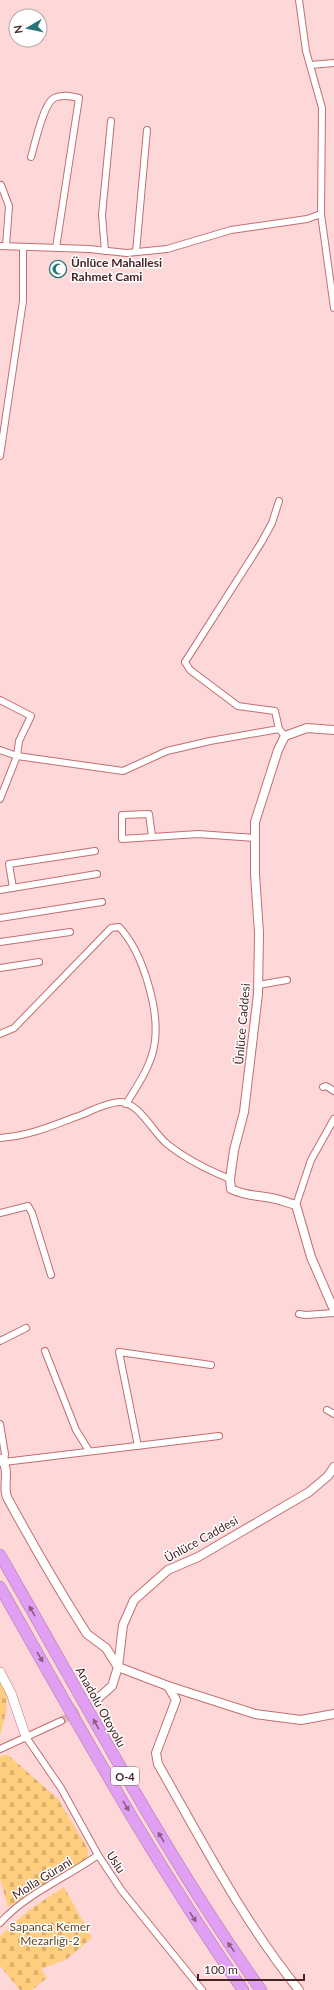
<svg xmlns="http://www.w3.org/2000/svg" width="334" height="1990" viewBox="0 0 334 1990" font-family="Lato,sans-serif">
  <defs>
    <pattern id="cemetery-stones" width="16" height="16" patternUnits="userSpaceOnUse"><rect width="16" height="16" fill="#fecd7e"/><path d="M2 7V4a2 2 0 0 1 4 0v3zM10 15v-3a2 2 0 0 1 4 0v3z" fill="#dbb06d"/></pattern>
  </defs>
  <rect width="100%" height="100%" fill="#fed8d8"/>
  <!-- cemetery -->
  <g fill="url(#cemetery-stones)">
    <polygon points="0,1681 7,1693 6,1712 0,1736"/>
    <polygon points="8,1755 58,1799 88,1849 88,1857 78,1864 8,1907 0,1879 0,1756"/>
    <polygon points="64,1887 92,1938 67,1959 41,1969 47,1978 32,1990 20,1990 0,1966 0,1936 29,1910"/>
  </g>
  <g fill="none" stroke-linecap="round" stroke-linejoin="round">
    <!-- tertiary-tunnel -->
    <polyline stroke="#d9b4b4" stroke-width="8" stroke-dasharray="8 4" stroke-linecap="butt" points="61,1721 96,1700"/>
    <!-- minor casing -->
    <g stroke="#c26e70" stroke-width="8">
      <g id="minor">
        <polyline points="310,65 334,63"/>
        <path d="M31,157C35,144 43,104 54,98C62,94 71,96 79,98L56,248"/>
        <polyline points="1,185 9,206 6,246"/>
        <polyline points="321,214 334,308"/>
        <polyline points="0,246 89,249 127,253 167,249 231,230 307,219 321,214 322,108 306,51 299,0"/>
        <polyline points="105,251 102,215 111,121"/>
        <polyline points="136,252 147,130"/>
        <polyline points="0,456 23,301 23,247"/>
        <polyline points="279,501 272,523 261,543 185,662 190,670 238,706 275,711 279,729 285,736"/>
        <polyline points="0,700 31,716 19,741 17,756 0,799"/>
        <polyline points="0,750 17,756 123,771 167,751 210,741 279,729"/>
        <polyline points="152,836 149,814 122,815 122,839 198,834 255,838"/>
        <polyline points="13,888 9,864 95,851"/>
        <polyline points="0,890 97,874"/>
        <polyline points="0,918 102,902"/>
        <polyline points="0,942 70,932"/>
        <polyline points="0,968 39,962"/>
        <polyline points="258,985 287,980"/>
        <path d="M0,1034L14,1028L111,928L119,927C143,952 161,1013 154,1047C150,1068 137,1086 126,1104"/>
        <polyline points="323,1087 326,1086 334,1091"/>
        <path d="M0,1138C30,1136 54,1125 81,1115C93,1110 106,1103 119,1102C138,1101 153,1132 166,1143C184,1158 208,1170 230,1179"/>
        <polyline points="296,1205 311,1160 334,1119"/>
        <polyline points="0,1213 28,1206 32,1213 51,1275"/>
        <polyline points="299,1314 306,1315 334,1313"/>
        <polyline points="0,1341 26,1328"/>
        <polyline points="45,1351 76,1430 89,1451"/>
        <polyline points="327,1410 334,1414"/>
        <polyline points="0,1424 5,1454 4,1462 219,1436"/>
        <polyline points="138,1446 119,1352 211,1365"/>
        <polyline points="26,1737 61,1788 98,1855 122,1891 202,1990"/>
        <polyline points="0,1749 61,1721"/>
        <path d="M0,1923C27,1893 66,1878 98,1855"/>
      </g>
    </g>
    <!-- tertiary casing -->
    <g stroke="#c26e70" stroke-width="10">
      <g id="tertiary">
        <path d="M334,730L307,728L285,736L278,750L255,822V874L259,933L258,994L244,1112L234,1150L230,1179L231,1189C246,1196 255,1195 271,1198C279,1199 288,1203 296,1205L311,1257L334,1310"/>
        <path d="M0,1459C12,1468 1,1488 8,1499C33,1545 59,1590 87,1634L106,1648L118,1667L168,1686L176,1700L156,1753L158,1764C202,1841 243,1921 299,1990"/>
        <polyline points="168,1686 255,1714 301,1720 334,1714"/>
        <polyline points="96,1700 112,1686 118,1667 123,1625 134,1600 168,1570 198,1557 309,1492 328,1476 334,1467"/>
      </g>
    </g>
    <!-- secondary casing -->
    <g stroke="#c26e70" stroke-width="10">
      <polyline id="secondary" points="0,1672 11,1693 26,1737"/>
    </g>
    <!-- motorway casing -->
    <g stroke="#ab74ac" stroke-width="12">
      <g id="motorway">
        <path d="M0,1555C85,1702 163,1852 261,1990"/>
        <path d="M0,1587C77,1723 153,1861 243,1990"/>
      </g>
    </g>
    <!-- minor -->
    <use href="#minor" stroke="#fff" stroke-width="6"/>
    <!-- tertiary -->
    <use href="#tertiary" stroke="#fff" stroke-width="8"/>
    <!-- secondary -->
    <use href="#secondary" stroke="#fff" stroke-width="9"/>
    <!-- motorway -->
    <use href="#motorway" stroke="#e19ff4" stroke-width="11"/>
  </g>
  <!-- one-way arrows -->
  <defs><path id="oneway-solid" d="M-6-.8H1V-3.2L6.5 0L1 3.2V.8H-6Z"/></defs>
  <g fill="#8c5b82">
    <use href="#oneway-solid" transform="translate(32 1611) rotate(-120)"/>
    <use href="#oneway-solid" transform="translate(40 1657) rotate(60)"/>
    <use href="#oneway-solid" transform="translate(96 1724) rotate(-119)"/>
    <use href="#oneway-solid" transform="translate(126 1806) rotate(59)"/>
    <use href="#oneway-solid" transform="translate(161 1837) rotate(-121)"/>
    <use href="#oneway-solid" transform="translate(193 1917) rotate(57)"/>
    <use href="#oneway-solid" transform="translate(231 1947) rotate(-126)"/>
  </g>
  <!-- icons -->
  <defs>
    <g id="mosque-ring" transform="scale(0.9)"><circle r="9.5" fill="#fff" stroke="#2a7577" stroke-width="1.5"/><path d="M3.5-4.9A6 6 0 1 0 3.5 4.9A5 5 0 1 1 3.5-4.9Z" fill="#2a7577"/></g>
  </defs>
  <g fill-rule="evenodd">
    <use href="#mosque-ring" x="58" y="269"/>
  </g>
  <g text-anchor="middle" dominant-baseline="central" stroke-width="3" stroke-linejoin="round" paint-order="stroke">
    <!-- shield labels -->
    <rect fill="#fff" stroke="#7e6566" stroke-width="1" x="111" y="1767" width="28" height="18" rx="3"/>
    <g font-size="11" font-weight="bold" fill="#462325">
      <text x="125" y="1776">O-4</text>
    </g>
    <!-- poi labels -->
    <g font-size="12" font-weight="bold" fill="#462325" stroke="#fff" text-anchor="start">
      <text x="71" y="262">Ünlüce Mahallesi<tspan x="71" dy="14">Rahmet Cami</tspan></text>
    </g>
    <!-- street labels -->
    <g font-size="12" fill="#462325" stroke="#fff">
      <text transform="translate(242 1024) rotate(-85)">Ünlüce Caddesi</text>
      <text transform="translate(201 1539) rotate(-29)">Ünlüce Caddesi</text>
      <text transform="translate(101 1707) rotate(61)">Anadolu Otoyolu</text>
      <text transform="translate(116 1862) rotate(57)">Uslu</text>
      <text transform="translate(42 1878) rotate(-32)">Molla Gürani</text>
    </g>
    <!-- park labels -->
    <g font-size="12" fill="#624b25" stroke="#fff">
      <text x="50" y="1926">Sapanca Kemer<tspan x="50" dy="14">Mezarlığı-2</tspan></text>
    </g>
  </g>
  <!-- north arrow -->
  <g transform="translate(28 28) rotate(261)"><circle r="19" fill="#ffffff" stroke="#b5a7a8"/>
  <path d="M0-3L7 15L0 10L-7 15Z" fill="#2a7577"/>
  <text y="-6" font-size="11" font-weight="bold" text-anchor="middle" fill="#462325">N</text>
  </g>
  <!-- scale -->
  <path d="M198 1974v6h106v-6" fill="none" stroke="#462325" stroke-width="2"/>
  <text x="204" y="1974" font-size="12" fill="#462325" stroke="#ffffff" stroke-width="3" paint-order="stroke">100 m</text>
</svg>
